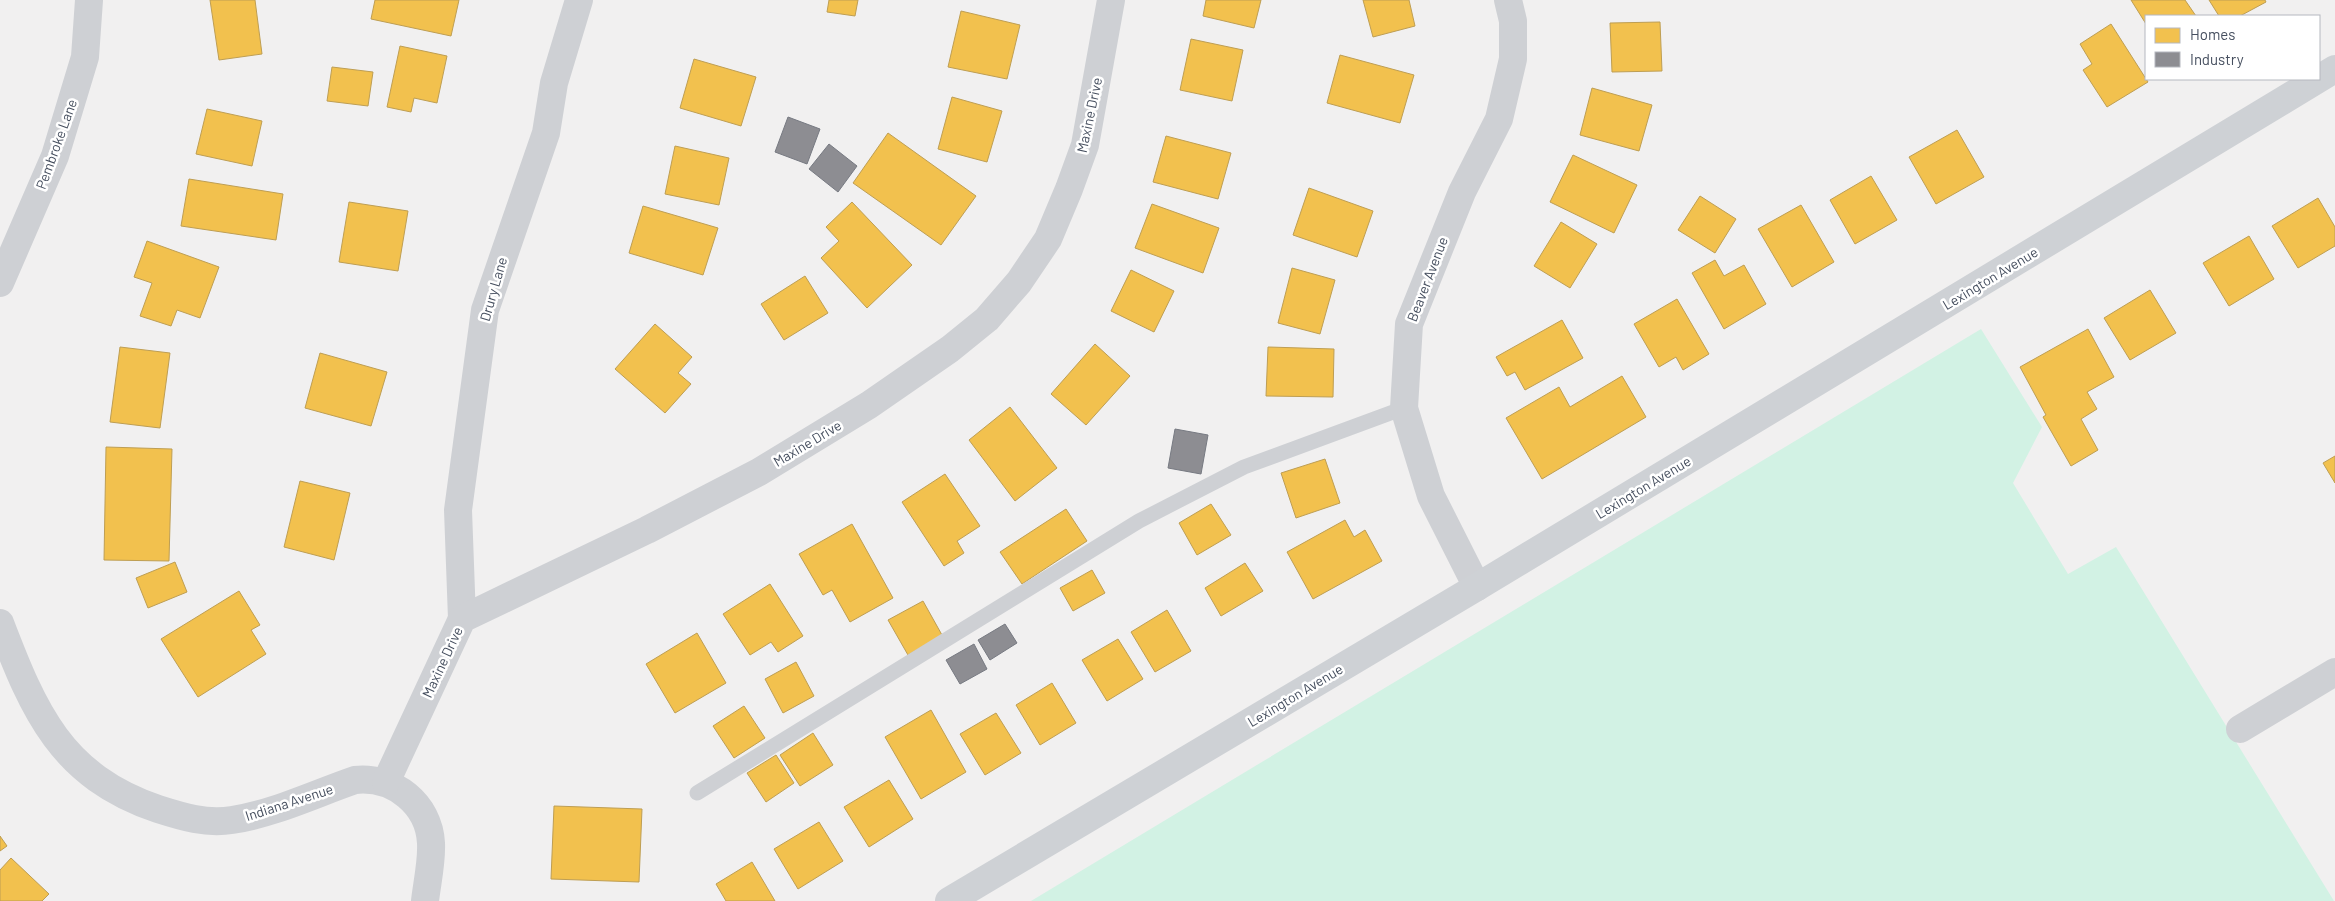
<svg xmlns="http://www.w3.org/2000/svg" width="2335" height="901" viewBox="0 0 2335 901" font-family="Barlow,sans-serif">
  <rect width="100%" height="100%" fill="#f1f0f0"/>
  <!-- green -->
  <polygon fill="#d2f2e4" points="1981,329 2042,427 2013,483 2068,574 2116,547 2334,901 1031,901"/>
  <!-- homes -->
  <g fill="#f2c14e" stroke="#be9e53">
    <polygon points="210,0 255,0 262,54 219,60"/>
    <polygon points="375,0 459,0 451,36 371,19"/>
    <polygon points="829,0 858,0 855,16 827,12"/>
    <polygon points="1206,0 1261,0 1254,28 1203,16"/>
    <polygon points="1363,0 1409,0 1415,26 1373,37"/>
    <polygon points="2131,0 2185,0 2196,16 2146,16 2146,24"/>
    <polygon points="2209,0 2265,0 2266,2 2240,16 2219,16"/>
    <polygon points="961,11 1020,25 1007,79 948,67"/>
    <polygon points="1660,22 1662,71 1612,72 1610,23"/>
    <polygon points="2111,24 2148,82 2107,107 2083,70 2092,64 2080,44"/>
    <polygon points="1191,39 1243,50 1232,101 1180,90"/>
    <polygon points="400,46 447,56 437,103 414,98 411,112 387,107"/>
    <polygon points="1340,55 1414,75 1400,123 1327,103"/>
    <polygon points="694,59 756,77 741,126 680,108"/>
    <polygon points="332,67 373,72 368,106 327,101"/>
    <polygon points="1592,88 1652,105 1639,151 1580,135"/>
    <polygon points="952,97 1002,111 987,162 938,149"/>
    <polygon points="207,109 262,121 252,166 196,154"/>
    <polygon points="1957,130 1984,177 1936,204 1909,157"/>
    <polygon points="888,133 976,196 941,245 853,183"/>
    <polygon points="1166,136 1231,153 1218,199 1153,182"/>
    <polygon points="675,146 729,158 719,205 665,194"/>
    <polygon points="1573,155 1637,185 1614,233 1550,202"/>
    <polygon points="1871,176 1897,220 1855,244 1830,200"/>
    <polygon points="189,179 283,194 276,240 181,226"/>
    <polygon points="1309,188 1373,211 1357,257 1293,235"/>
    <polygon points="1700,196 1736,219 1715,253 1678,230"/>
    <polygon points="2318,198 2335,227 2335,246 2298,268 2272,226"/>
    <polygon points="349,202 408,211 398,271 339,262"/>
    <polygon points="852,202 912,265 867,308 821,258 839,241 826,227"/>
    <polygon points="1152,204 1219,228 1203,273 1135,248"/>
    <polygon points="1801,205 1834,262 1792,287 1758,229"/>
    <polygon points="643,206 718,228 703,275 629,253"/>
    <polygon points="1561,222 1597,244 1570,288 1534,266"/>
    <polygon points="2249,236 2274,279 2229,306 2203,263"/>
    <polygon points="147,241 219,267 200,318 177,310 171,326 140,316 152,283 134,277"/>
    <polygon points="1715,260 1724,276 1744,265 1766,304 1724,329 1692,273"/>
    <polygon points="1292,268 1335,280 1320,334 1278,323"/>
    <polygon points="1131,270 1174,291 1154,332 1111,311"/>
    <polygon points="805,276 828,313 784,340 761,304"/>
    <polygon points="2150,290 2176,333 2130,360 2104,318"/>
    <polygon points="1677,299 1709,354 1683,370 1676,357 1659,367 1634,324"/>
    <polygon points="1562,320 1583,358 1525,390 1515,372 1507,376 1496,357"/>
    <polygon points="655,324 692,357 678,373 691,384 665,413 615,369"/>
    <polygon points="2088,329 2114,377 2087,392 2097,409 2081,419 2098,450 2071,466 2043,417 2046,415 2020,367"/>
    <polygon points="1095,344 1130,376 1086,425 1051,394"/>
    <polygon points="120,347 170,353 160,428 110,422"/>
    <polygon points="1268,347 1334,349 1333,397 1266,396"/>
    <polygon points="320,353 387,372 371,426 305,408"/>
    <polygon points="1622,376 1646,417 1542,479 1506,418 1559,387 1570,407"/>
    <polygon points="1010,407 1057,468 1015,501 969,440"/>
    <polygon points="106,447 172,449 169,561 104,560"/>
    <polygon points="2335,456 2335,483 2323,463"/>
    <polygon points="1325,459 1340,503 1296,518 1281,473"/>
    <polygon points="945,474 980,526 957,541 964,553 944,566 902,502"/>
    <polygon points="300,481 350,493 334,560 284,547"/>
    <polygon points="1211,504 1231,535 1197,555 1179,523"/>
    <polygon points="1066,509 1087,541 1022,584 1000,552"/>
    <polygon points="1345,520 1354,537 1365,530 1382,561 1313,599 1287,552"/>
    <polygon points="852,524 893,598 850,622 832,590 823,595 799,554"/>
    <polygon points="175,562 187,592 148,608 136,578"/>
    <polygon points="1245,563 1263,591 1221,616 1205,588"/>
    <polygon points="1092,570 1105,593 1073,611 1060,588"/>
    <polygon points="770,584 803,636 778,652 771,642 750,655 723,614"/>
    <polygon points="239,591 260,625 251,630 266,654 198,697 161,639"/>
    <polygon points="923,601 942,635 908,655 888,620"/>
    <polygon points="1167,610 1191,651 1155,672 1131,632"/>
    <polygon points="697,633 726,683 675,713 646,664"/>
    <polygon points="1118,639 1143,679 1107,701 1082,660"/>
    <polygon points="796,662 814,696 783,713 765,679"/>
    <polygon points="1052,683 1076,723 1040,745 1016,705"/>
    <polygon points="744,706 765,738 734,758 713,726"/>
    <polygon points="931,710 966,772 921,799 885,737"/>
    <polygon points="996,713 1021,753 985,775 960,734"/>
    <polygon points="813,733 833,765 800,786 780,755"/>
    <polygon points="776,755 794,783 766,802 747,773"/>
    <polygon points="889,780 913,819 869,847 844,807"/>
    <polygon points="554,806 642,809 639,882 551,879"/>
    <polygon points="819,822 843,861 798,889 774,849"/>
    <polygon points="0,836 7,846 0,851"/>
    <polygon points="11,858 49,894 42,901 0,901 0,870"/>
    <polygon points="752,862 775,901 726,901 716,884"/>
  </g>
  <!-- industry -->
  <g fill="#8d8d92" stroke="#777a82">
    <polygon points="788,117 820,129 807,164 775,152"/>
    <polygon points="829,144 857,166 838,192 809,169"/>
    <polygon points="1175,429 1208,435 1201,474 1168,468"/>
    <polygon points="1005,624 1017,643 990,660 978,640"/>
    <polygon points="974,644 987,669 960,684 946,660"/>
  </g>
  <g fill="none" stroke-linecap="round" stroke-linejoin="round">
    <!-- lane -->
    <polyline stroke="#ced0d4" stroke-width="15" points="697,793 1139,521 1244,467 1404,408"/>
    <!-- street -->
    <g stroke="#ced0d4" stroke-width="28">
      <polyline points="0,283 55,156 85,57 89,0"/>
      <polyline points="1477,587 1431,496 1404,408 1409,324 1462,192 1499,119 1513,59 1513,21 1508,0"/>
      <polyline points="462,619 458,510 485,310 546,133 554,83 579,0"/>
      <path d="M0,623C34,712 61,776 158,809C183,817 206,824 232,820C273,814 317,793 355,780C394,776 429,804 431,843C432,862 427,883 425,901"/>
      <polyline points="2240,729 2335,672"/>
      <polyline points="386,782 462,619 647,530 759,472 869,405 950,349 987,319 1019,282 1048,239 1069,189 1085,145 1111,0"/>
    </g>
    <!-- secondary -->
    <polyline stroke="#ced1d5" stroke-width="28" points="949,901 1477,587 2335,69"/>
  </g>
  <g text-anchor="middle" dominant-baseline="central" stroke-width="5" stroke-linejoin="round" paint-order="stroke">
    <!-- street labels -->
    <g font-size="14" fill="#454e5e" stroke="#fff">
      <text transform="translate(1089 115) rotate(-78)">Maxine Drive</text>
      <text transform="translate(56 144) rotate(-70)">Pembroke Lane</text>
      <text transform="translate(1990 278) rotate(-31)">Lexington Avenue</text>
      <text transform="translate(1427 279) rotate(-69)">Beaver Avenue</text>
      <text transform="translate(493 289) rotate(-74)">Drury Lane</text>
      <text transform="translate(807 443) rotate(-31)">Maxine Drive</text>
      <text transform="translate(1643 487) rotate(-31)">Lexington Avenue</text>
      <text transform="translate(442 662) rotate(-65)">Maxine Drive</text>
      <text transform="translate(1295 695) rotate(-31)">Lexington Avenue</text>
      <text transform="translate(289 802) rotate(-18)">Indiana Avenue</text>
    </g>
  </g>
  <!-- legend -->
  <rect x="2145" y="15" width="175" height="65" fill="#ffffff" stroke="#b5b8bf"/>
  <rect x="2155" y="28" width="25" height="15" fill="#f2c14e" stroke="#b5b8bf"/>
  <text x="2190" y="40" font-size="15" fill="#454e5e">Homes</text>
  <rect x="2155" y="52" width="25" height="15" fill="#8d8d92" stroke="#b5b8bf"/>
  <text x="2190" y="65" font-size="15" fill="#454e5e">Industry</text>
</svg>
